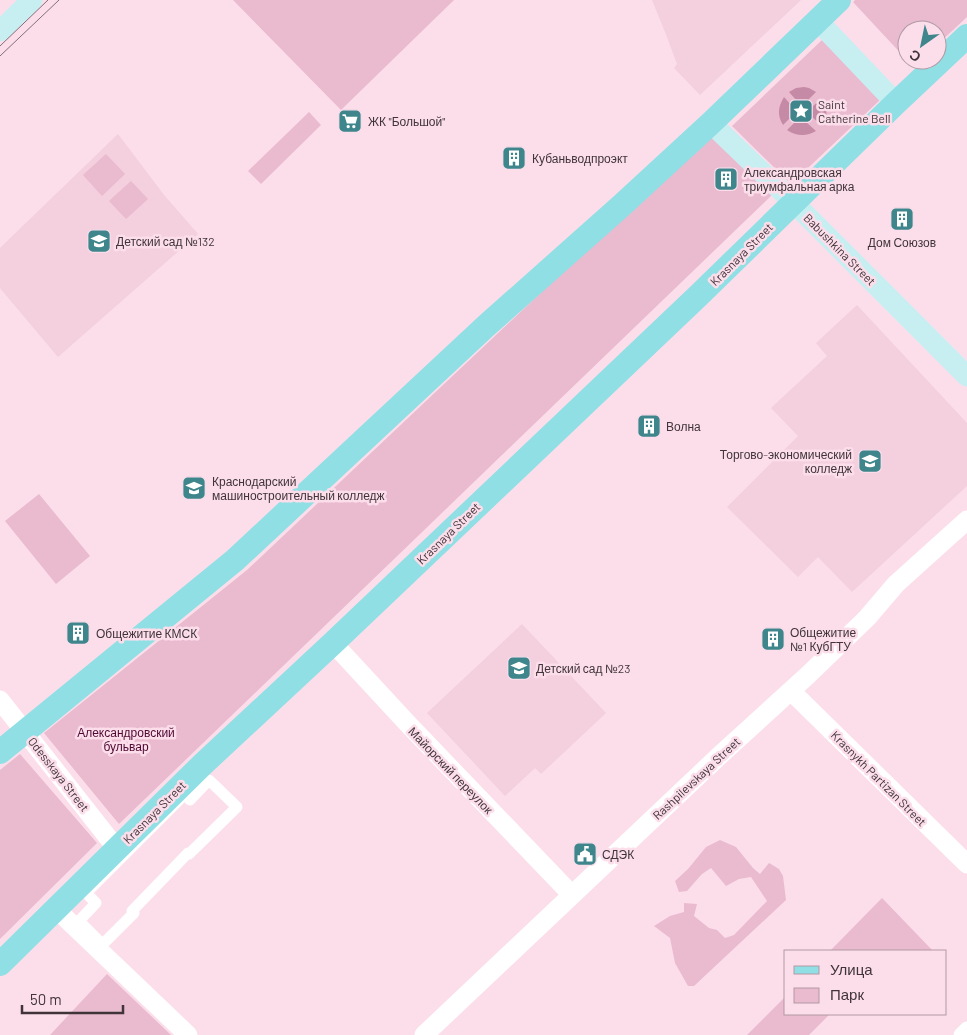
<svg xmlns="http://www.w3.org/2000/svg" width="967" height="1035" viewBox="0 0 967 1035" font-family="Barlow,sans-serif">
  <rect width="100%" height="100%" fill="#fcdeeb"/>
  <!-- built -->
  <g fill="#f4cfde">
    <polygon points="652,0 801,0 700,95 674,68 677,64 667,37"/>
    <polygon points="118,134 164,195 198,234 58,357 0,288 0,248"/>
    <polygon points="857,305 967,423 967,486 852,592 818,557 798,577 727,507 798,436 771,408 827,356 816,343"/>
    <polygon points="522,624 606,713 541,774 535,768 505,796 427,713"/>
  </g>
  <!-- green -->
  <g fill="#eabacf">
    <polygon points="233,0 454,0 341,110"/>
    <polygon points="855,0 967,0 967,17 937,45 937,30 907,30 907,60 853,2"/>
    <polygon points="822,40 880,100 791,184 732,126"/>
    <polygon points="309,112 321,125 261,184 248,171"/>
    <polygon points="711,132 772,195 119,824 44,733 247,570"/>
    <polygon points="106,154 125,174 102,196 83,175"/>
    <polygon points="131,181 148,199 126,219 109,201"/>
    <polygon points="39,494 90,556 56,584 5,521"/>
    <polygon points="20,754 97,843 0,939 0,770"/>
    <polygon points="720,840 736,847 753,868 760,874 769,863 779,869 783,876 786,900 694,986 688,986 675,963 670,938 654,926 670,916 684,912 684,903 697,904 694,916 709,928 717,930 725,938 734,935 767,901 751,877 739,879 726,886 711,868 702,874 687,891 679,892 675,881 688,869 706,847"/>
    <polygon points="882,898 933,951 830,951"/>
    <polygon points="107,974 171,1035 50,1035"/>
    <polygon points="786,996 786,1014 830,1014 809,1035 747,1035"/>
  </g>
  <!-- water -->
  <g fill="#c58aa5">
    <polygon points="804,87 809,88 816,92 806,102 802,100 797,101 789,92 796,88"/>
    <path d="M784,97L792,106L791,111L792,116L783,125C777,115 778,107 784,97Z"/>
    <path d="M822,98C828,107 828,116 822,126L811,116L812,112V107Z"/>
    <path d="M796,121L802,122H806L816,131C806,137 796,136 787,130Z"/>
  </g>
  <g fill="none" stroke-linecap="round" stroke-linejoin="round">
    <!-- pedestrian -->
    <polygon stroke="#fff" stroke-width="11" points="209,780 237,807 189,854 188,853 132,911 134,913 105,942 100,942 79,921 96,903 86,893 185,794 190,800"/>
    <!-- minor -->
    <polyline stroke="#fff" stroke-width="15" points="961,1035 967,1029"/>
    <!-- tertiary -->
    <g stroke="#fff" stroke-width="19">
      <polyline points="333,643 408,724 572,895"/>
      <polyline points="791,691 967,864"/>
      <polyline points="0,700 117,849"/>
      <polyline points="56,909 188,1035"/>
      <polyline points="424,1035 718,757 808,675 867,618 896,584 967,520"/>
    </g>
    <!-- secondary -->
    <g stroke="#c7eff2" stroke-width="21">
      <polyline points="818,21 896,103"/>
      <polyline points="0,31 32,0"/>
      <polyline points="711,123 793,202 967,376"/>
    </g>
    <!-- primary -->
    <g stroke="#8fdfe5" stroke-width="24">
      <polyline points="0,752 235,560 486,326 621,206 711,123 839,0"/>
      <polyline points="0,964 203,764 333,643 698,296 896,103 967,36"/>
    </g>
    <!-- tram -->
    <g stroke="#816f77" stroke-width="1">
      <polyline points="0,46 48,0"/>
      <polyline points="0,56 59,0"/>
    </g>
  </g>
  <!-- icons -->
  <defs>
    <g id="sight-square" transform="scale(1.25)"><rect x="-9" y="-9" width="18" height="18" rx="4" fill="#3f868c" stroke="#fcdeeb"/><path d="M0-6L1.8-2.2L6-1.7L2.9 1.2L3.7 5.4L0 3.3L-3.7 5.4L-2.9 1.2L-6-1.7L-1.8-2.2Z" fill="#fff"/></g>
    <g id="supermarket-square" transform="scale(1.25)"><rect x="-9" y="-9" width="18" height="18" rx="4" fill="#3f868c" stroke="#fcdeeb"/><path d="M-6-5.5h2.5l.6 2H6L4.5 2H-2.5L-4.4-4H-6ZM-1.5 3.2a1.3 1.3 0 1 0 .1 0ZM3 3.2a1.3 1.3 0 1 0 .1 0Z" fill="#fff"/></g>
    <g id="building-square" transform="scale(1.25)"><rect x="-9" y="-9" width="18" height="18" rx="4" fill="#3f868c" stroke="#fcdeeb"/><path d="M-4-6H4V6H1V3H-1V6H-4ZM-2.5-4.3h1.7v1.8h-1.7ZM.8-4.3h1.7v1.8H.8ZM-2.5-1h1.7V.8h-1.7ZM.8-1h1.7V.8H.8Z" fill="#fff"/></g>
    <g id="school-square" transform="scale(1.25)"><rect x="-9" y="-9" width="18" height="18" rx="4" fill="#3f868c" stroke="#fcdeeb"/><path d="M0-5L7-2L0 1L-7-2ZM-4 1L0 2.5L4 1V4Q0 6-4 4Z" fill="#fff"/></g>
    <g id="university-square" transform="scale(1.25)"><rect x="-9" y="-9" width="18" height="18" rx="4" fill="#3f868c" stroke="#fcdeeb"/><path d="M0-5L7-2L0 1L-7-2ZM-4 1L0 2.5L4 1V4Q0 6-4 4Z" fill="#fff"/></g>
    <g id="civic-square" transform="scale(1.25)"><rect x="-9" y="-9" width="18" height="18" rx="4" fill="#3f868c" stroke="#fcdeeb"/><path d="M-.6-6.5H3V-4.5H.6V-3L4-1V1h2V6H-6V1h2V-1L-.6-3ZM-1.2 2.5V6h2.4V2.5Z" fill="#fff"/></g>
  </defs>
  <g fill-rule="evenodd">
    <use href="#sight-square" x="801" y="111"/>
    <use href="#supermarket-square" x="350" y="121"/>
    <use href="#building-square" x="514" y="158"/>
    <use href="#building-square" x="726" y="179"/>
    <use href="#building-square" x="902" y="219"/>
    <use href="#school-square" x="99" y="241"/>
    <use href="#building-square" x="649" y="426"/>
    <use href="#university-square" x="870" y="461"/>
    <use href="#university-square" x="194" y="488"/>
    <use href="#building-square" x="78" y="633"/>
    <use href="#building-square" x="773" y="639"/>
    <use href="#school-square" x="519" y="668"/>
    <use href="#civic-square" x="585" y="854"/>
  </g>
  <g text-anchor="middle" dominant-baseline="central" stroke-width="5" stroke-linejoin="round" paint-order="stroke">
    <!-- poi labels -->
    <g font-size="12" fill="#403439" stroke="#fcdeeb" text-anchor="start">
      <text x="818" y="104">Saint<tspan x="818" dy="14">Catherine Bell</tspan></text>
      <text x="368" y="121">ЖК "Большой"</text>
      <text x="532" y="158">Кубаньводпроэкт</text>
      <text x="744" y="172">Александровская<tspan x="744" dy="14">триумфальная арка</tspan></text>
      <text x="116" y="241">Детский сад №132</text>
      <text x="902" y="242" text-anchor="middle">Дом Союзов</text>
      <text x="666" y="426">Волна</text>
      <text x="852" y="454" text-anchor="end">Торгово-экономический<tspan x="852" dy="14">колледж</tspan></text>
      <text x="212" y="481">Краснодарский<tspan x="212" dy="14">машиностроительный колледж</tspan></text>
      <text x="790" y="632">Общежитие<tspan x="790" dy="14">№1 КубГТУ</tspan></text>
      <text x="96" y="633">Общежитие КМСК</text>
      <text x="536" y="668">Детский сад №23</text>
      <text x="602" y="854">СДЭК</text>
    </g>
    <!-- street labels -->
    <g font-size="12" fill="#403439" stroke="#fcdeeb">
      <text transform="translate(840 249) rotate(45)">Babushkina Street</text>
      <text transform="translate(741 254) rotate(-45)">Krasnaya Street</text>
      <text transform="translate(448 533) rotate(-44)">Krasnaya Street</text>
      <text transform="translate(451 770) rotate(46)">Майорский переулок</text>
      <text transform="translate(59 774) rotate(52)">Odesskaya Street</text>
      <text transform="translate(696 778) rotate(-43)">Rashpilevskaya Street</text>
      <text transform="translate(879 778) rotate(45)">Krasnykh Partizan Street</text>
      <text transform="translate(154 812) rotate(-45)">Krasnaya Street</text>
    </g>
    <!-- park labels -->
    <g font-size="12" fill="#4f0832" stroke="#fcdeeb">
      <text x="126" y="732">Александровский<tspan x="126" dy="14">бульвар</tspan></text>
    </g>
  </g>
  <!-- legend -->
  <rect x="784" y="950" width="162" height="65" fill="#fcdeeb" stroke="#b19aa4"/>
  <rect x="794" y="966" width="25" height="8" fill="#8fdfe5" stroke="#b19aa4"/>
  <text x="830" y="975" font-size="15" fill="#403439">Улица</text>
  <rect x="794" y="988" width="25" height="15" fill="#eabacf" stroke="#b19aa4"/>
  <text x="830" y="1000" font-size="15" fill="#403439">Парк</text>
  <!-- north arrow -->
  <g transform="translate(922 45) rotate(213)"><circle r="24" fill="#fcdeeb" stroke="#b19aa4"/>
  <path d="M0-4L9 19L0 12L-9 19Z" fill="#3f868c"/>
  <text y="-8" font-size="14" font-weight="bold" text-anchor="middle" fill="#403439">С</text>
  </g>
  <!-- scale -->
  <path d="M22 1005v8h101v-8" fill="none" stroke="#403439" stroke-width="2.5"/>
  <text x="30" y="1005" font-size="15" fill="#403439" stroke="#fcdeeb" stroke-width="4" paint-order="stroke">50 m</text>
</svg>
